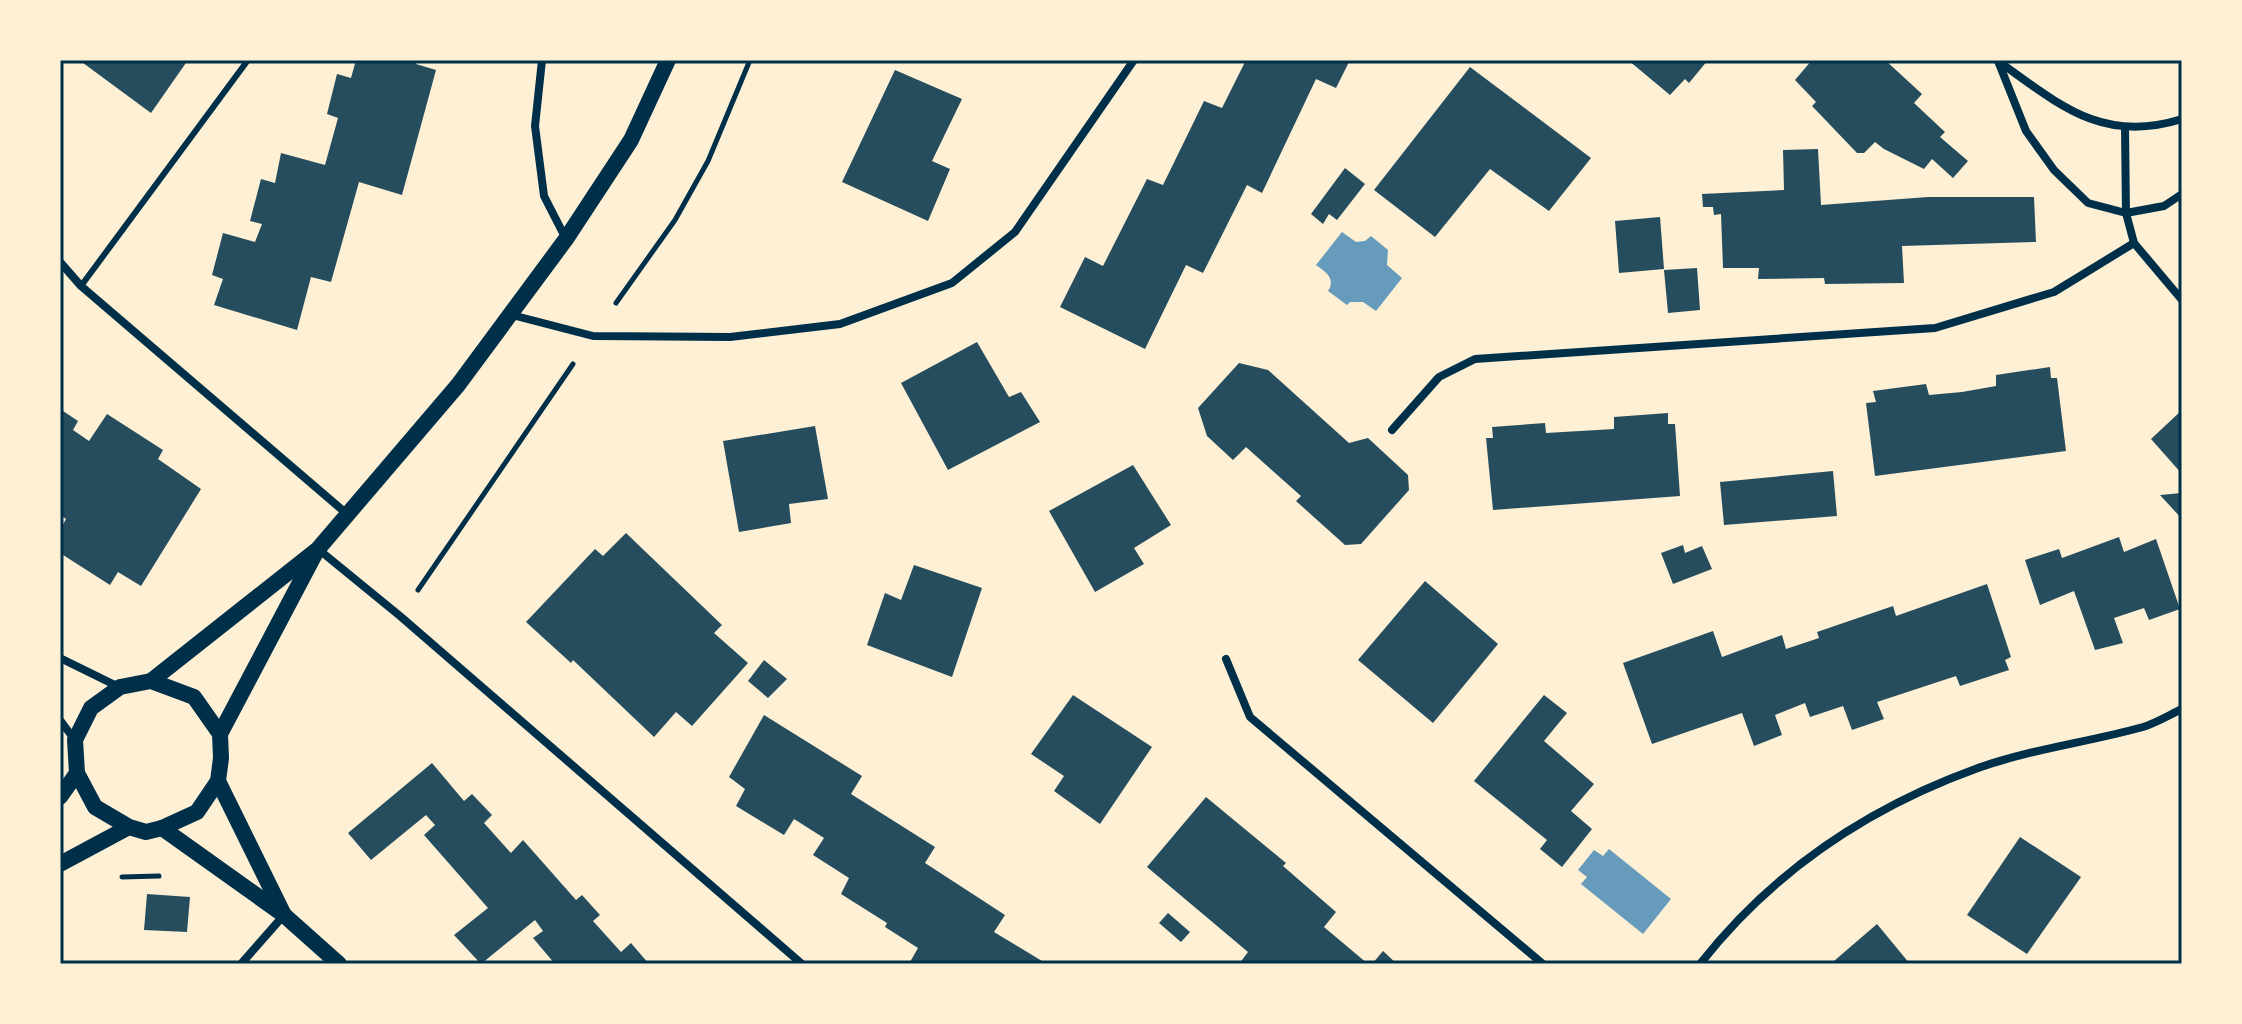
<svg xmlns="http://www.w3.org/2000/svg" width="2242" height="1024" viewBox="0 0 2242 1024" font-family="Helvetica,sans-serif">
  <rect width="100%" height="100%" fill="#fdf0d5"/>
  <!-- water -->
  <g fill="#669bbc">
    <path d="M1342,232L1356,242L1365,241L1371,236L1388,250L1387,265L1402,278L1376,311L1363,302H1350L1347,305L1328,291C1336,279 1326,272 1316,265Z"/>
    <polygon points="1609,849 1671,899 1643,934 1581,884 1587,877 1578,870 1594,850 1603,856"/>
  </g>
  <!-- building -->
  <g fill="#264d5e">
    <polygon points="79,60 188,60 151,113"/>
    <polygon points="356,60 417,60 416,64 436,70 402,195 359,182 331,282 311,277 297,330 214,305 223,279 212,275 223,233 255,242 262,224 250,221 261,179 275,183 281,153 325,165 338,118 327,114 337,74 351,78"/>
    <polygon points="1246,60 1350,60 1336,88 1316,79 1262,193 1247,185 1203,273 1186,265 1145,349 1060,307 1085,257 1103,266 1147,179 1163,185 1204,101 1222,108"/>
    <polygon points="1628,60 1708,60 1689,83 1685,79 1670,95"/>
    <polygon points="1812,60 1885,60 1922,94 1914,103 1945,132 1940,137 1968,161 1953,178 1932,159 1924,169 1884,149 1875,142 1864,153 1857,153 1812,106 1816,102 1795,80"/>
    <polygon points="1470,67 1591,158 1549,211 1490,169 1435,237 1374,190"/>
    <polygon points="895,70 962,99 932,161 950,169 928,221 842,182"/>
    <polygon points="1818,149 1821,205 1928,197 2034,197 2036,242 1902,246 1904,283 1825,284 1824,278 1758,279 1759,268 1723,268 1721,214 1714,215 1713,207 1703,207 1702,194 1784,190 1783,150"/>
    <polygon points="1345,168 1365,184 1337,220 1329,214 1323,224 1311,214"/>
    <polygon points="1660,217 1664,269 1619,273 1615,221"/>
    <polygon points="1697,268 1700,310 1668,313 1664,270"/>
    <polygon points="977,342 1009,397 1021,392 1040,422 948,470 901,383"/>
    <polygon points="1239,363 1268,370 1349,443 1368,438 1408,475 1409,490 1361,544 1345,545 1296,501 1301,496 1246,447 1233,460 1207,436 1198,408"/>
    <polygon points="2050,367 2051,378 2057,378 2066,451 1875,476 1866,403 1876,402 1873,391 1926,384 1929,395 1962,392 1996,386 1996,375"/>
    <polygon points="60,409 78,421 73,430 89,441 107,414 163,450 158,459 201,489 141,586 118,572 110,585 60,553 60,530 66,519 60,515"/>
    <polygon points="2182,410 2182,474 2151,439"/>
    <polygon points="1668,413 1668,424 1675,424 1680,496 1493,510 1486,438 1493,438 1492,427 1545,423 1546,433 1614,429 1614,417"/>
    <polygon points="815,426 828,499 789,504 791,523 739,532 723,441"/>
    <polygon points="1133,465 1171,525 1134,548 1144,564 1095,592 1049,511"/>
    <polygon points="1833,471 1837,516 1724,525 1720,482"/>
    <polygon points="2182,493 2182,519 2160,495"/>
    <polygon points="626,533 722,625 714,633 748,663 692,726 676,712 654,737 573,660 571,663 526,622 595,549 603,556"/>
    <polygon points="2119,537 2124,552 2156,539 2180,609 2149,620 2144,608 2114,618 2123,643 2095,650 2074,591 2040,605 2025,560 2059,549 2062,558"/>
    <polygon points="1683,545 1685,553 1702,546 1712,569 1673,584 1661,553"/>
    <polygon points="914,565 982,588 952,677 867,645 885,593 901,600"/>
    <polygon points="1425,581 1498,644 1433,723 1358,660"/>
    <polygon points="1987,584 2011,657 2005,660 2009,670 1960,686 1956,676 1877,702 1884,719 1852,730 1843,706 1810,717 1805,703 1775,715 1782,735 1754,746 1742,713 1652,744 1623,663 1713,631 1722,657 1782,635 1786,649 1819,638 1817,632 1893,606 1896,616"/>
    <polygon points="764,660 787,679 768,698 748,681"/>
    <polygon points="1073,695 1152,747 1100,824 1054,791 1064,776 1031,754"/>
    <polygon points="1544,695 1567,713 1544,741 1594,784 1571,811 1592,829 1562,867 1540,849 1547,840 1474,781"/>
    <polygon points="764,715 862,776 851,794 935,847 925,863 1005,915 994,932 1047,964 913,964 910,962 918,948 885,927 887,923 841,894 849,878 813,855 824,838 794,819 784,835 736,806 745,789 729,777"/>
    <polygon points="432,763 464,801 472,794 492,815 484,823 511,853 523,840 576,900 582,895 600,915 593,921 621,952 631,943 649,964 555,964 533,938 543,931 535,920 481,964 454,935 488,908 424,835 435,825 426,815 371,860 348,833"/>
    <polygon points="1206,797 1286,863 1283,866 1336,912 1324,927 1368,964 1239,964 1248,952 1147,867"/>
    <polygon points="2020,837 2081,877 2027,954 1967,915"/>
    <polygon points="147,894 190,897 187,932 144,930"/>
    <polygon points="1168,913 1190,932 1181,942 1159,923"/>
    <polygon points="1877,924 1910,964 1836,964 1834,961"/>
    <polygon points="1383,951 1397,964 1372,964"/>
  </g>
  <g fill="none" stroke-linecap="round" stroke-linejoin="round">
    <!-- path -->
    <g stroke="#003049" stroke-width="5">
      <polyline points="616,303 675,220 708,161 750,60"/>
      <polyline points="418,590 573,364"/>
      <polyline points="122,877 159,876"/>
    </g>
    <!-- service -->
    <polyline stroke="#003049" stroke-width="6" points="81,286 248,60"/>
    <!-- minor -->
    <g stroke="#003049" stroke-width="8">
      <polyline points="542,60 535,126 544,196 565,237"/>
      <polyline points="1998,61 2026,131 2054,170 2088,203 2126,213 2164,206 2182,194"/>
      <path d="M1998,61C2060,105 2102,144 2182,119"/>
      <polyline points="2125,128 2126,213 2134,243 2182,300"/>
      <polyline points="60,262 81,286 347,514"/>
      <polyline points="512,315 593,336 730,337 840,324 952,283 1015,232 1134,60"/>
      <polyline points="1392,430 1439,377 1475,359 1935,328 2054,292 2134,243"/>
      <polyline points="318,549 400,616 802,964"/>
      <polyline points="60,658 119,687"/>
      <polyline points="1226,659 1250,717 1543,964"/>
      <polyline points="60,720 74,739"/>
      <polyline points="241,964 284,915"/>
      <path d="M1700,964C1773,871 1867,808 1978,768C2032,749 2089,742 2143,727C2156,723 2169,715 2182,709"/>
    </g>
    <!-- secondary -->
    <g stroke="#003049" stroke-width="16">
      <polyline points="151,681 318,549 458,385 566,239 631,140 668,60"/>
      <polygon points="151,681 194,697 220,734 221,758 218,781 197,812 162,828 146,832 129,827 95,807 77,773 75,740 91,708 120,687"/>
      <polyline points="220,734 315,554"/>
      <polyline points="218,781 283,913"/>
      <polyline points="60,797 77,773"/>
      <polyline points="162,828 284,915 339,964"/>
      <polyline points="60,864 129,827"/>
    </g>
  </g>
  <!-- border -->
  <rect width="2242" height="1024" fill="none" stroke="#fdf0d5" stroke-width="124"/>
  <rect x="62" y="62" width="2118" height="900" fill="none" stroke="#003049" stroke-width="3"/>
</svg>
